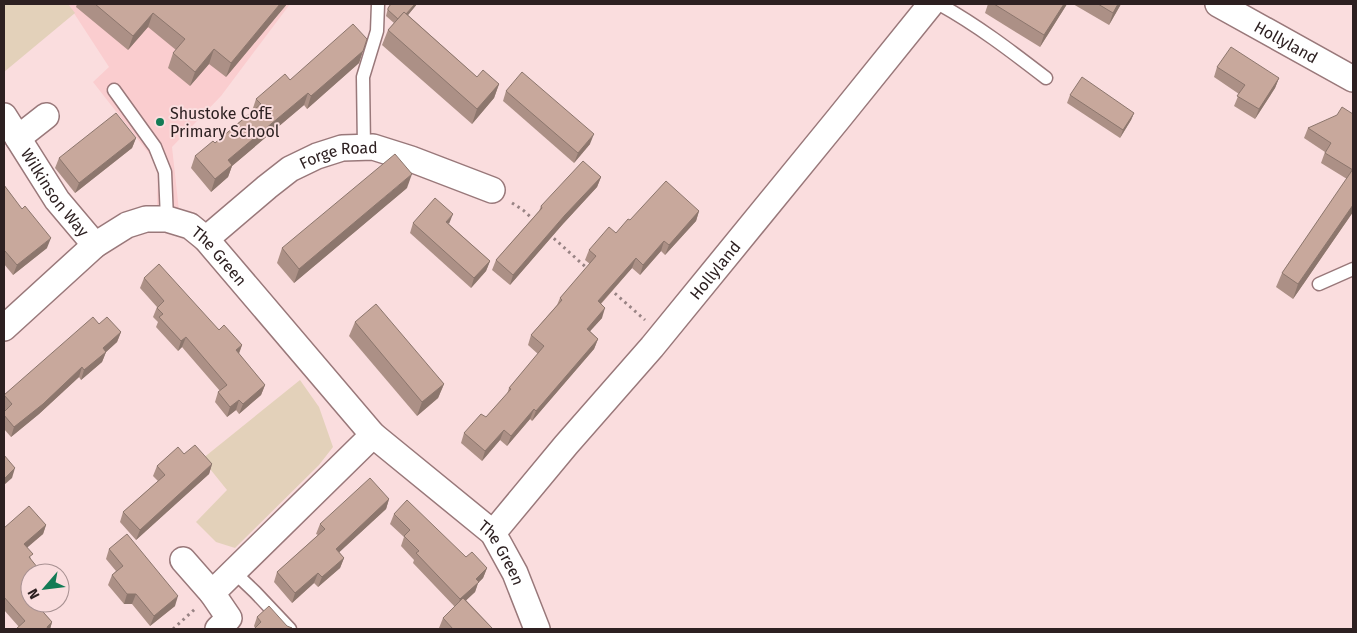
<svg xmlns="http://www.w3.org/2000/svg" width="1357" height="633" viewBox="0 0 1357 633" font-family="'Fira Sans',sans-serif">
  <rect width="100%" height="100%" fill="#faddde"/>
  <!-- built -->
  <polygon fill="#facdcf" points="68,4 290,4 221,96 172,147 179,211 157,207 158,165 93,82 109,67"/>
  <!-- green -->
  <g fill="#e3d1ba">
    <polygon points="4,4 68,4 75,13 4,72"/>
    <polygon points="300,380 319,407 333,447 319,465 235,548 216,542 196,522 227,490 202,459"/>
  </g>
  <g fill="none" stroke-linecap="round" stroke-linejoin="round">
    <!-- service casing -->
    <g stroke="#99787a" stroke-width="15">
      <g id="service">
        <path d="M939,4C977,25 1011,51 1046,78"/>
        <polyline points="114,90 155,147 165,172 167,219"/>
        <polyline points="364,148 363,77 377,31 378,4"/>
        <polyline points="1319,284 1353,269"/>
        <polyline points="234,572 255,592 290,629"/>
      </g>
    </g>
    <!-- minor casing -->
    <g stroke="#99787a" stroke-width="28">
      <g id="minor">
        <path id="s1" d="M1218,4L1353,79"/>
        <path id="s2" d="M4,116L57,200L95,245"/>
        <polyline points="18,138 46,116"/>
        <path id="s3" d="M206,239L267,187L290,169L317,156L342,148L373,147L411,159L492,190"/>
        <path id="s4" d="M4,328L95,245L127,225L146,219H167L190,226L206,239L373,435L493,533L515,573L537,629"/>
        <path id="s5" d="M493,533L566,445L652,347L839,118L931,4"/>
        <polyline points="183,560 212,593 373,435"/>
        <polyline points="212,593 229,618 218,629"/>
      </g>
    </g>
    <!-- path -->
    <g stroke="#988384" stroke-width="3" stroke-dasharray="2.5 4" stroke-linecap="butt">
      <polyline points="512,203 523,210 535,221"/>
      <polyline points="549,234 589,270"/>
      <polyline points="610,289 645,320"/>
      <polyline points="173,629 195,609"/>
    </g>
    <!-- service -->
    <use href="#service" stroke="#fff" stroke-width="12"/>
    <!-- minor -->
    <use href="#minor" stroke="#fff" stroke-width="25"/>
  </g>
  <!-- wall -->
  <g fill="#ac9086">
    <polygon points="77,4 287,4 226,77 209,64 190,86 168,68 173,53 176,50 148,27 128,50 76,7"/>
    <polygon points="391,4 417,4 408,15 477,77 499,84 494,98 472,124 382,45 388,30 394,23 386,16 388,8"/>
    <polygon points="988,4 1067,4 1040,47 985,13"/>
    <polygon points="1073,4 1121,4 1109,25"/>
    <polygon points="363,51 359,63 307,109 304,105 232,166 228,177 211,192 191,168 195,156 215,143 252,111 256,99 290,80"/>
    <polygon points="1217,67 1279,78 1275,88 1255,119 1234,106 1239,94 1214,77"/>
    <polygon points="506,91 590,144 574,163 503,101"/>
    <polygon points="1070,95 1134,113 1131,120 1120,138 1067,103"/>
    <polygon points="1353,114 1353,212 1293,299 1276,287 1282,273 1347,179 1321,163 1325,152 1304,138 1308,128"/>
    <polygon points="136,138 132,148 75,193 55,168 59,158"/>
    <polygon points="601,177 597,187 562,225 510,285 492,270 496,260 539,211 541,206"/>
    <polygon points="4,185 47,248 13,275 4,264"/>
    <polygon points="407,188 294,283 277,263 282,248"/>
    <polygon points="699,211 696,221 665,255 661,251 640,275 632,268 601,304 602,318 590,331 598,339 594,349 532,421 530,419 507,446 500,440 482,461 461,443 464,433 486,417 507,394 509,388 538,354 528,345 531,335 557,305 560,298 590,264 585,260 589,250 616,233 630,220"/>
    <polygon points="413,223 449,224 490,261 486,271 471,288 410,233"/>
    <polygon points="144,278 242,345 239,354 265,385 261,395 239,414 236,410 227,417 215,402 218,392 220,391 182,347 178,351 156,327 158,322 153,317 157,307 140,288"/>
    <polygon points="355,322 444,384 438,398 417,416 349,336"/>
    <polygon points="99,324 121,332 117,342 106,352 102,362 81,380 79,377 39,414 11,437 4,429 4,412 5,410 4,409 4,395"/>
    <polygon points="184,454 212,464 209,474 136,540 120,522 123,512 158,481 153,476 157,466"/>
    <polygon points="389,499 386,509 339,552 344,558 340,568 318,587 314,583 292,603 274,582 277,572 318,535 316,534 320,524"/>
    <polygon points="394,514 466,557 487,568 483,578 478,583 475,592 466,600 493,629 440,629 439,628 443,618 455,607 413,563 414,560 401,546 404,537 390,524"/>
    <polygon points="46,525 43,534 27,547 31,559 30,603 44,603 39,607 52,622 50,629 16,629 19,627 4,610 4,528"/>
    <polygon points="109,549 175,606 150,626 132,604 124,604 108,585 112,575 116,571 106,559"/>
    <polygon points="257,617 291,629 255,628 254,626"/>
  </g>
  <!-- shaded-wall -->
  <g fill="#8c766d">
    <polygon points="280,4 287,4 226,77 231,63"/>
    <polygon points="415,4 417,4 399,26 401,21"/>
    <polygon points="1064,4 1067,4 1040,47 1044,35"/>
    <polygon points="1118,4 1121,4 1109,25 1113,13"/>
    <polygon points="153,13 148,27 128,50 133,36"/>
    <polygon points="214,49 209,64 190,86 195,72"/>
    <polygon points="363,51 359,63 307,109 311,96"/>
    <polygon points="1279,78 1275,88 1255,119 1259,109"/>
    <polygon points="499,84 494,98 472,124 477,109"/>
    <polygon points="308,93 304,105 232,166 228,177 211,192 215,179 228,160"/>
    <polygon points="1134,113 1131,120 1120,138 1123,130"/>
    <polygon points="594,134 590,144 574,163 578,153"/>
    <polygon points="136,138 132,148 75,193 79,183"/>
    <polygon points="412,174 407,188 294,283 299,269"/>
    <polygon points="601,177 597,187 562,225 510,285 513,275 565,215"/>
    <polygon points="1353,205 1353,212 1293,299 1298,284"/>
    <polygon points="699,211 696,221 665,255 669,245"/>
    <polygon points="453,214 449,224 446,222"/>
    <polygon points="51,238 47,248 13,275 17,265"/>
    <polygon points="664,241 661,251 640,275 643,265"/>
    <polygon points="636,258 632,268 594,311 598,301"/>
    <polygon points="490,261 486,271 471,288 474,278"/>
    <polygon points="605,308 602,318 583,339 587,329"/>
    <polygon points="121,332 117,342 106,352 102,362 81,380 84,370 103,348"/>
    <polygon points="186,337 182,347 178,351 181,341"/>
    <polygon points="598,339 594,349 532,421 536,411"/>
    <polygon points="242,345 238,355 236,350"/>
    <polygon points="82,367 79,377 39,414 11,437 14,427"/>
    <polygon points="444,384 438,398 417,416 422,402"/>
    <polygon points="265,385 261,395 239,414 243,404"/>
    <polygon points="239,400 236,410 227,417 230,407"/>
    <polygon points="534,409 530,419 507,446 511,436"/>
    <polygon points="504,430 500,440 482,461 485,451"/>
    <polygon points="212,464 209,474 136,540 140,530"/>
    <polygon points="15,468 12,478 4,485 4,479"/>
    <polygon points="389,499 386,509 332,559 336,549"/>
    <polygon points="46,525 43,534 21,553 24,544"/>
    <polygon points="344,558 340,568 318,587 322,577"/>
    <polygon points="487,568 483,578 478,583 475,592 457,609 460,599 476,579"/>
    <polygon points="318,573 314,583 292,603 295,593"/>
    <polygon points="127,594 136,594 132,604 124,604"/>
    <polygon points="178,596 175,606 150,626 154,616"/>
    <polygon points="37,603 44,603 33,613"/>
    <polygon points="52,622 50,629 46,629 47,627"/>
  </g>
  <!-- building -->
  <g fill="#c8a89c" stroke="#8c766d">
    <polygon points="95,4 280,4 231,63 214,49 195,72 173,53 185,39 153,13 133,36"/>
    <polygon points="391,4 415,4 406,14 404,12 398,19 388,10 388,8"/>
    <polygon points="994,4 1064,4 1044,35"/>
    <polygon points="1098,4 1118,4 1113,13"/>
    <polygon points="404,12 477,77 483,70 499,84 477,109 388,30"/>
    <polygon points="353,24 367,39 363,51 311,96 308,93 228,160 232,165 215,179 195,156 213,141 215,143 261,104 256,99 285,74 290,80"/>
    <polygon points="1231,47 1279,78 1259,109 1237,96 1245,85 1217,67"/>
    <polygon points="522,72 594,134 578,153 506,91"/>
    <polygon points="1082,77 1134,113 1123,130 1070,95"/>
    <polygon points="1342,107 1353,114 1353,170 1325,153 1331,143 1308,128 1337,115"/>
    <polygon points="116,113 136,138 79,183 59,158"/>
    <polygon points="395,154 412,174 299,269 282,248"/>
    <polygon points="583,161 601,177 565,215 513,275 496,260 542,208 541,206"/>
    <polygon points="1353,169 1353,205 1298,284 1282,273"/>
    <polygon points="666,181 699,211 669,245 664,241 643,265 636,258 598,301 605,308 587,329 598,339 536,411 534,409 511,436 504,430 485,451 464,433 481,414 486,417 511,389 509,388 544,346 531,335 562,300 560,298 596,256 589,250 609,227 616,233 628,219 630,220"/>
    <polygon points="4,185 22,209 25,206 51,238 17,265 5,251 4,251"/>
    <polygon points="435,198 453,214 446,222 490,261 474,278 413,223"/>
    <polygon points="159,264 219,330 224,325 242,345 236,350 265,385 243,404 239,400 230,407 218,392 227,385 186,337 181,341 159,317 163,314 157,308 164,301 144,278"/>
    <polygon points="376,304 444,384 422,402 355,322"/>
    <polygon points="93,317 99,324 107,317 121,332 103,348 106,352 84,370 82,367 43,404 14,427 4,415 4,412 12,404 4,395"/>
    <polygon points="195,445 212,464 140,530 123,512 165,475 157,466 178,447 184,454"/>
    <polygon points="4,455 15,468 4,479"/>
    <polygon points="370,478 389,499 336,549 344,558 322,577 318,573 295,593 277,572 325,529 320,524"/>
    <polygon points="407,500 466,557 472,552 487,568 476,579 479,582 460,599 416,553 419,551 404,536 410,530 394,514"/>
    <polygon points="29,506 46,525 24,544 33,554 29,557 42,573 30,573 30,603 37,603 36,604 52,622 47,627 48,629 16,629 25,621 4,597 4,528"/>
    <polygon points="127,534 178,596 154,616 136,594 127,594 112,575 123,566 109,549"/>
    <polygon points="463,598 493,629 453,629 443,618"/>
    <polygon points="269,606 287,626 292,628 290,629 254,629 261,622 257,617"/>
  </g>
  <!-- markers -->
  <circle fill="#137b55" stroke="#faddde" stroke-width="2" cx="160" cy="122" r="5"/>
  <g text-anchor="middle" dominant-baseline="central" stroke-width="4" stroke-linejoin="round" paint-order="stroke">
    <!-- street labels -->
    <g font-size="16" fill="#2d2021" stroke="#faddde">
      <text stroke="none"><textPath href="#s1" startOffset="78">Hollyland</textPath></text>
      <text stroke="none"><textPath href="#s3" startOffset="161">Forge Road</textPath></text>
      <text stroke="none"><textPath href="#s2" startOffset="92">Wilkinson Way</textPath></text>
      <text stroke="none"><textPath href="#s4" startOffset="268">The Green</textPath></text>
      <text stroke="none"><textPath href="#s5" startOffset="344">Hollyland</textPath></text>
      <text stroke="none"><textPath href="#s4" startOffset="680">The Green</textPath></text>
    </g>
    <!-- poi labels -->
    <g font-size="16" fill="#2d2021" stroke="#faddde" text-anchor="start">
      <text x="170" y="113">Shustoke CofE<tspan x="170" dy="18">Primary School</tspan></text>
    </g>
  </g>
  <!-- border -->
  <rect width="1357" height="633" fill="none" stroke="#2d2021" stroke-width="10"/>
  <!-- north arrow -->
  <g transform="translate(45 588) rotate(242)"><circle r="24" fill="#faddde" stroke="#a89192"/>
  <path d="M0-4L9 19L0 12L-9 19Z" fill="#137b55"/>
  <text y="-8" font-size="14" font-weight="bold" text-anchor="middle" fill="#2d2021">N</text>
  </g>
</svg>
